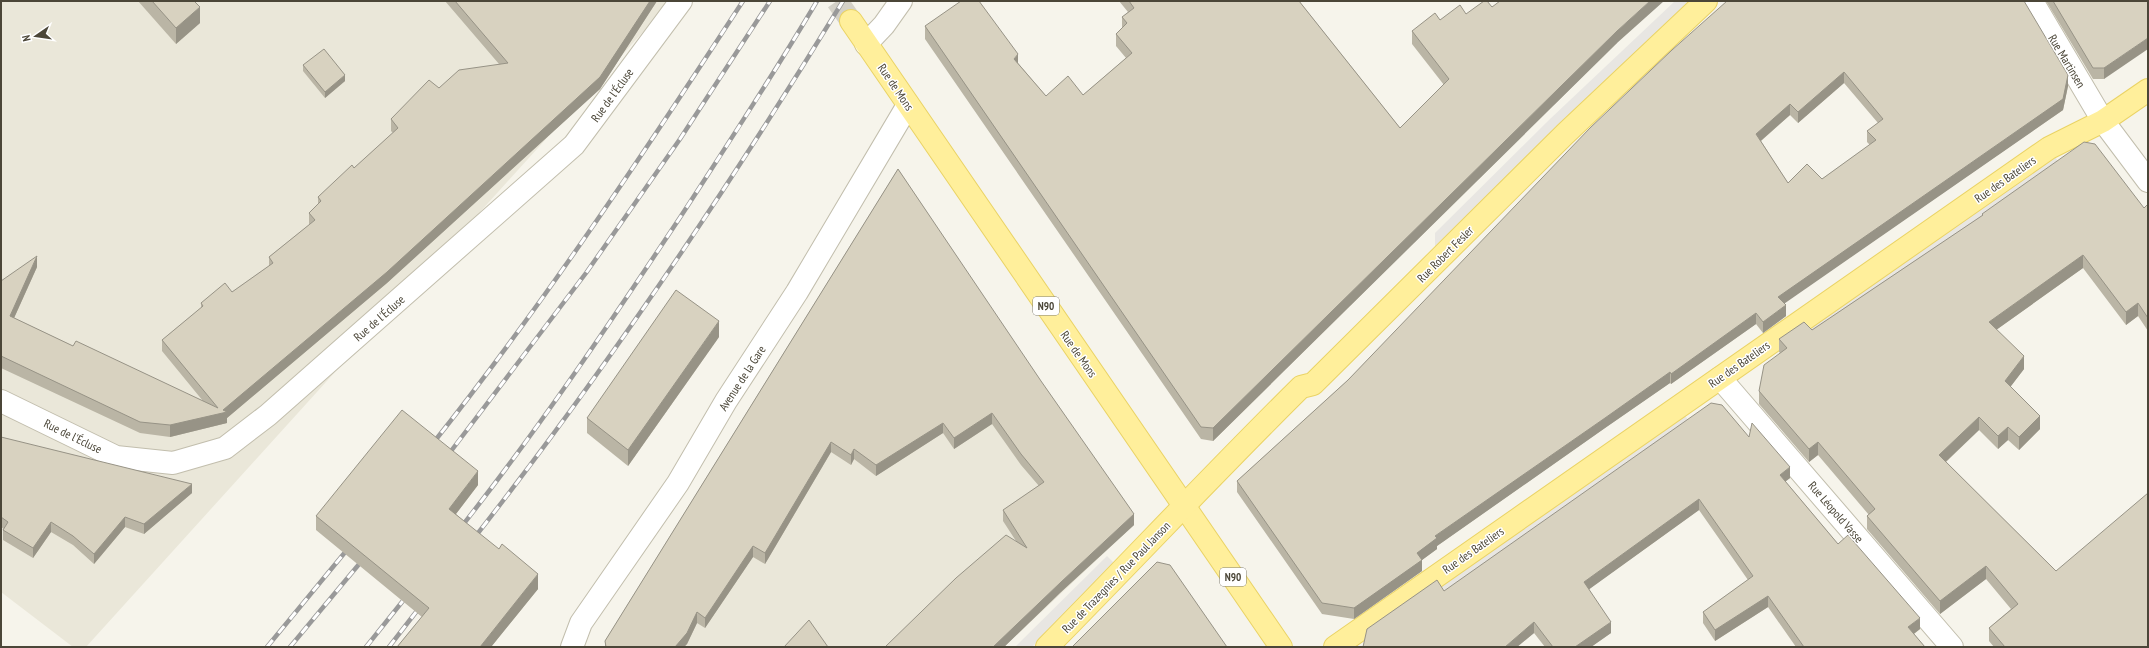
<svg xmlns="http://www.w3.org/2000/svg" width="2149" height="648" viewBox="0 0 2149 648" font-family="'PT Sans Narrow',sans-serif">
  <rect width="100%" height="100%" fill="#f6f4eb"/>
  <!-- residential -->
  <g fill="#eae7d9">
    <polygon points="1,1 671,1 86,647 73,647 1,592"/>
    <polygon points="892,189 1134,525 1004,647 608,647"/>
  </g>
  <!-- parking -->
  <g fill="#e8e6e2">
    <polygon points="1675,1 1694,1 1435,250 1435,233 1550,119"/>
    <polygon points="2054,155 2059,163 1783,355 1777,347"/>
    <polygon points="1683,413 1689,421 1386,633 1380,625"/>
    <polygon points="1107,556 1116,565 1032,647 1015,647"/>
  </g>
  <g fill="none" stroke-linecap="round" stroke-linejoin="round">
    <!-- major-tunnel -->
    <polyline stroke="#d4d1c7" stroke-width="22" stroke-dasharray="22 11" stroke-linecap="butt" points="837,1 851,21"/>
    <!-- minor casing -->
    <g stroke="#c2bead" stroke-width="24">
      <g id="minor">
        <polyline points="2032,1 2103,121 2148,181"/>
        <polyline points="866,44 884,25 901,1"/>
        <polyline points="1720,378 1952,647"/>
        <polyline points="1,401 116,457 173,463 225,448 268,415 574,145 681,1"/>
        <polyline points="572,647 581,623 678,483 726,401 797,292 908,105"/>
      </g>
    </g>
    <!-- major casing -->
    <g stroke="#ead365" stroke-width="24">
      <g id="major">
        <polyline points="851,21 1281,647"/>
        <path d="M1047,647C1132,561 1215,472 1301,387L1313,384L1565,134L1706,1"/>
        <polyline points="1335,647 2049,148 2103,121 2148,90"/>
      </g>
    </g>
    <!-- minor -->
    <use href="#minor" stroke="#fff" stroke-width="22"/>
    <!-- major -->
    <use href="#major" stroke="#ffef9b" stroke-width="22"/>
    <!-- rail casing -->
    <g stroke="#999" stroke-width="4.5">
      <g id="rail">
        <path d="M430,447C543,305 644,153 743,1"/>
        <polyline points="445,459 586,273 680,139 770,1"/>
        <path d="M458,531C538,430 610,323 681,216C727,145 774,74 817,1"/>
        <path d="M471,542C607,369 729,187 843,1"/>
        <polyline points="267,647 351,545"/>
        <polyline points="290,647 365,557"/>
        <polyline points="366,647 410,592"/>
        <polyline points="389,647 423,603"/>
      </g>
    </g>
    <!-- rail -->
    <use href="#rail" stroke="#fff" stroke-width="3" stroke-dasharray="9" stroke-linecap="butt"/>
  </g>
  <!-- wall -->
  <g fill="#bab5a5" fill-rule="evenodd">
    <polygon points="138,1 194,1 200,23 176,44"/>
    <polygon points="445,1 657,1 600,89 387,283 227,418 227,423 170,437 140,433 1,368 1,281 37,267 14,318 73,346 203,401 162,351 162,340 201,308 201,303 232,292 269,266 269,257 309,225 309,213 318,204 318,197 354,168 393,133 391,131 391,119 439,88 499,64"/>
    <polygon points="1119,1 1299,1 1400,128 1444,85 1412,44 1412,31 1440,20 1466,14 1492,7 1617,43 1213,441 1201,439 925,39 925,26 1018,63 1046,96 1083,95 1126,58 1116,46 1116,34 1122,28 1122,17 1128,12"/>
    <polygon points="2046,1 2148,1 2104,79 2093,79"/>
    <path d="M1672,50L2068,86L2063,110L1784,303L1786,316L1763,333L1756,324L1671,384L1670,383L1605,428L1437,546V549L1422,560V571L1354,619L1322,614L1237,492V481L1348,380ZM1844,83L1878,123L1867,131V142L1870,145L1822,179L1788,183L1761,141L1790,115L1798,123Z"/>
    <polygon points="303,65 345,81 325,98 303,71"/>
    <polygon points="898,169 1134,525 1061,592 1004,647 885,647 1016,541 1003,521 1003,510 1039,486 1021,465 992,424 954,449 943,433 876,476 854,459 851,465 831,452 765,564 753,557 705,628 697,623 687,644 684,647 605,647 605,641"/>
    <polygon points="2148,204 2148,331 2138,316 2126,325 2083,268 1996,330 2024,369 2010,387 2040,429 2019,450 2008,440 1998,449 1979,430 1946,462 2056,571 2148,647 1994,647 1989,641 1989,628 2011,609 1986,579 1940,614 1867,529 1867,516 1869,515 1818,455 1809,462 1759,404 1759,391 1780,353 1779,352 1779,339 1812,330 1982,216 1982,214 2144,208"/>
    <polygon points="719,337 628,466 587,433 587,418"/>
    <polygon points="1,437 192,493 144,534 125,527 94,564 73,545 51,532 33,558 3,540 3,530 4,529 1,527"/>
    <polygon points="1749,437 1790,478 1785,481 1838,544 1920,629 1914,634 1925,647 1796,647 1768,607 1715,641 1703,623 1703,612 1748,580 1699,510 1589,589 1611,633 1591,647 1545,647 1534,633 1517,647 1363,647 1444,591"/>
    <polygon points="478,485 456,514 538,589 491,647 397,647 422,617 316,530 316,516"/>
  </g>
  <!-- shaded-wall -->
  <g fill="#979386">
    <polygon points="650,1 657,1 600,89 387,283 227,418 227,423 170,437 170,425 223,410"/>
    <polygon points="1650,1 1664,1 1617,43 1213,441 1213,428 1617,31"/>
    <polygon points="200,7 200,23 176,44 176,28"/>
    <polygon points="2148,38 2148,49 2104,79 2104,68"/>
    <polygon points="1018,54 1018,67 1014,59"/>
    <polygon points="1844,72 1844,83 1798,123 1798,112"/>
    <polygon points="345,75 345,81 325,98 325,92"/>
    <polygon points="2068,75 2068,86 2063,110 1778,308 1778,297"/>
    <polygon points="1790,104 1790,115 1756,145 1756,134"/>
    <polygon points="2083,255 2083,268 1989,335 1989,322"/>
    <polygon points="37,256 37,267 10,327 10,316"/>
    <polygon points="2138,303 2138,316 2126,325 2126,312"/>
    <polygon points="1786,305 1786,316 1763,333 1763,322"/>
    <polygon points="1756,313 1756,324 1671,384 1671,374"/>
    <polygon points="719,321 719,337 628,466 628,450"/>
    <polygon points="2024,356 2024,369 2005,394 2005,381"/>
    <polygon points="1670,372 1670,383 1605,428 1437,546 1437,549 1422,560 1422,571 1354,619 1354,608 1435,536 1605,418"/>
    <polygon points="992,413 992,424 954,449 954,438"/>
    <polygon points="2040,416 2040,429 2019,450 2019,437"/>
    <polygon points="1979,417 1979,430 1939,468 1939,455"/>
    <polygon points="943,423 943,433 876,476 876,465"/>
    <polygon points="2008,427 2008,440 1998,449 1998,436"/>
    <polygon points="831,442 831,452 765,564 765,553"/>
    <polygon points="1818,442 1818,455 1809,462 1809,449"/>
    <polygon points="854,449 854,459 851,465 851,455"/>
    <polygon points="1790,467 1790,478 1780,486 1780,475"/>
    <polygon points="478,471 478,485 449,523 449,509"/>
    <polygon points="192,484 192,493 144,534 144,524"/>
    <polygon points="1699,499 1699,510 1584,593 1584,582"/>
    <polygon points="1134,514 1134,525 1061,592 1004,647 993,647 1061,582"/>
    <polygon points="125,517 125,527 94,564 94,554"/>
    <polygon points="51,522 51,532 33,558 33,548"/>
    <polygon points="753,546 753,557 705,628 705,618"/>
    <polygon points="1986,566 1986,579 1940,614 1940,601"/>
    <polygon points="538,574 538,589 491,647 480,647"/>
    <polygon points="1768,596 1768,607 1715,641 1715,630"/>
    <polygon points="697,612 697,623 687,644 684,647 675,647"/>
    <polygon points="1920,618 1920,629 1908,638 1908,627"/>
    <polygon points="1534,622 1534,633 1517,647 1505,647"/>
    <polygon points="1611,622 1611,633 1591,647 1575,647"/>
  </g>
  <!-- building -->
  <g fill="#d8d2c0" stroke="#979386" fill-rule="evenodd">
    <polygon points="152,1 194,1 200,7 176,28"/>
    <polygon points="455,1 650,1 600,77 387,272 223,410 227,412 170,425 140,422 1,356 1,281 37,256 10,316 73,346 76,341 218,408 162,340 203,306 201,303 225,283 232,292 273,263 269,257 315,220 309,213 321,201 318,197 352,165 354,168 398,128 391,119 429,80 439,88 459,70 508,63"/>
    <polygon points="961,1 979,1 1018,54 1014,59 1046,96 1068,76 1083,95 1132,53 1116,34 1127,23 1122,17 1134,8 1129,1 1299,1 1400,128 1449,79 1412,31 1435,13 1440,20 1460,5 1466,14 1484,1 1487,1 1492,7 1500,1 1650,1 1617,31 1213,428 1201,427 925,26"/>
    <path d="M1727,1H2024L2068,75L2063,99L1778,297L1786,305L1763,322L1756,313L1671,374L1670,372L1605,418L1435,536L1437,538L1417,553L1422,560L1354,608L1322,603L1237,481L1348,380L1590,128L1672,50ZM1844,72L1883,119L1867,131L1876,140L1822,179L1807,164L1788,183L1756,134L1790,104L1798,112Z"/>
    <polygon points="2053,1 2148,1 2148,38 2104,68 2093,68"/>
    <polygon points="324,49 345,75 325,92 303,65"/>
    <polygon points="2084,142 2095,144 2144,208 2148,204 2148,318 2138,303 2126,312 2083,255 1989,322 2024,356 2005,381 2040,416 2019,437 2008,427 1998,436 1979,417 1939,455 2056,571 2148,493 2148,647 2005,647 1989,628 2018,604 1986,566 1940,601 1867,516 1875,509 1818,442 1809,449 1759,391 1764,365 1787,348 1779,339 1804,322 1812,330 1983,215 1982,214"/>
    <polygon points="898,169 1041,381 1134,514 1061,582 993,647 885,647 956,578 1006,535 1027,548 1003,510 1044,482 1021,454 992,413 954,438 943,423 876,465 854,449 851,455 831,442 765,553 753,546 705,618 697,612 687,633 675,647 606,647 605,641"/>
    <polygon points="676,290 719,321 628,450 587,418"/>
    <polygon points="1711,403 1722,405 1749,437 1752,423 1790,467 1780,475 1838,544 1848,535 1920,618 1908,627 1925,647 1804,647 1768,596 1715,630 1703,612 1753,576 1699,499 1584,582 1611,622 1575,647 1553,647 1534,622 1505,647 1363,647 1367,629 1437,580 1444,591"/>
    <polygon points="402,410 478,471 449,509 499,549 502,544 538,574 480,647 397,647 429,608 316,516"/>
    <polygon points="1,437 192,484 144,524 125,517 94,554 73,536 51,522 33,548 3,530 8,522 1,517"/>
    <polygon points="1157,562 1170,565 1227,647 1072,647"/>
    <polygon points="809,620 828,647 784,647"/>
  </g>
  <g text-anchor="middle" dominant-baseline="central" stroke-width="3" stroke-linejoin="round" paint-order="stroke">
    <!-- shield labels -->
    <g fill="#fff" stroke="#817e74" stroke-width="1">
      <rect x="1033" y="297" width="26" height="18" rx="3"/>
      <rect x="1220" y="568" width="26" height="18" rx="3"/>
    </g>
    <g font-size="11" font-weight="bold" fill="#4b4638">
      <text x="1046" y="306">N90</text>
      <text x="1233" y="577">N90</text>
    </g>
    <!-- street labels -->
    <g font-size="12" fill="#4b4638" stroke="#fff">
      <text transform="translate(2067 61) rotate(59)">Rue Martinsen</text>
      <text transform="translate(896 87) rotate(56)">Rue de Mons</text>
      <text transform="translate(612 95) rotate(-54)">Rue de l'Écluse</text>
      <text transform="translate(2005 179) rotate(-35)">Rue des Bateliers</text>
      <text transform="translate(1445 254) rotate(-45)">Rue Robert Fesler</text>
      <text transform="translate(379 318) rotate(-41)">Rue de l'Écluse</text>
      <text transform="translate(1079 354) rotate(55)">Rue de Mons</text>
      <text transform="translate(1739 364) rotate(-35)">Rue des Bateliers</text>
      <text transform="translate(742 378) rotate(-57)">Avenue de la Gare</text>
      <text transform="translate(73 436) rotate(26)">Rue de l'Écluse</text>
      <text transform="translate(1836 512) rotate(49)">Rue Léopold Vasse</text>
      <text transform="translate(1473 550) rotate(-35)">Rue des Bateliers</text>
      <text transform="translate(1116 577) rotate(-46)">Rue de Trazegnies / Rue Paul Janson</text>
    </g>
  </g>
  <!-- border -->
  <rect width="2149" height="648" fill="none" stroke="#4b4638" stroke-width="4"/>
  <!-- north arrow -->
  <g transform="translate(36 36) rotate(257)" stroke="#ffffff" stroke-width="3" paint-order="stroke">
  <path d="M0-3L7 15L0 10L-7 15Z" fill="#4b4638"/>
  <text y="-6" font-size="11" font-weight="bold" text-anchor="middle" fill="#4b4638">N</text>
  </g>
</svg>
